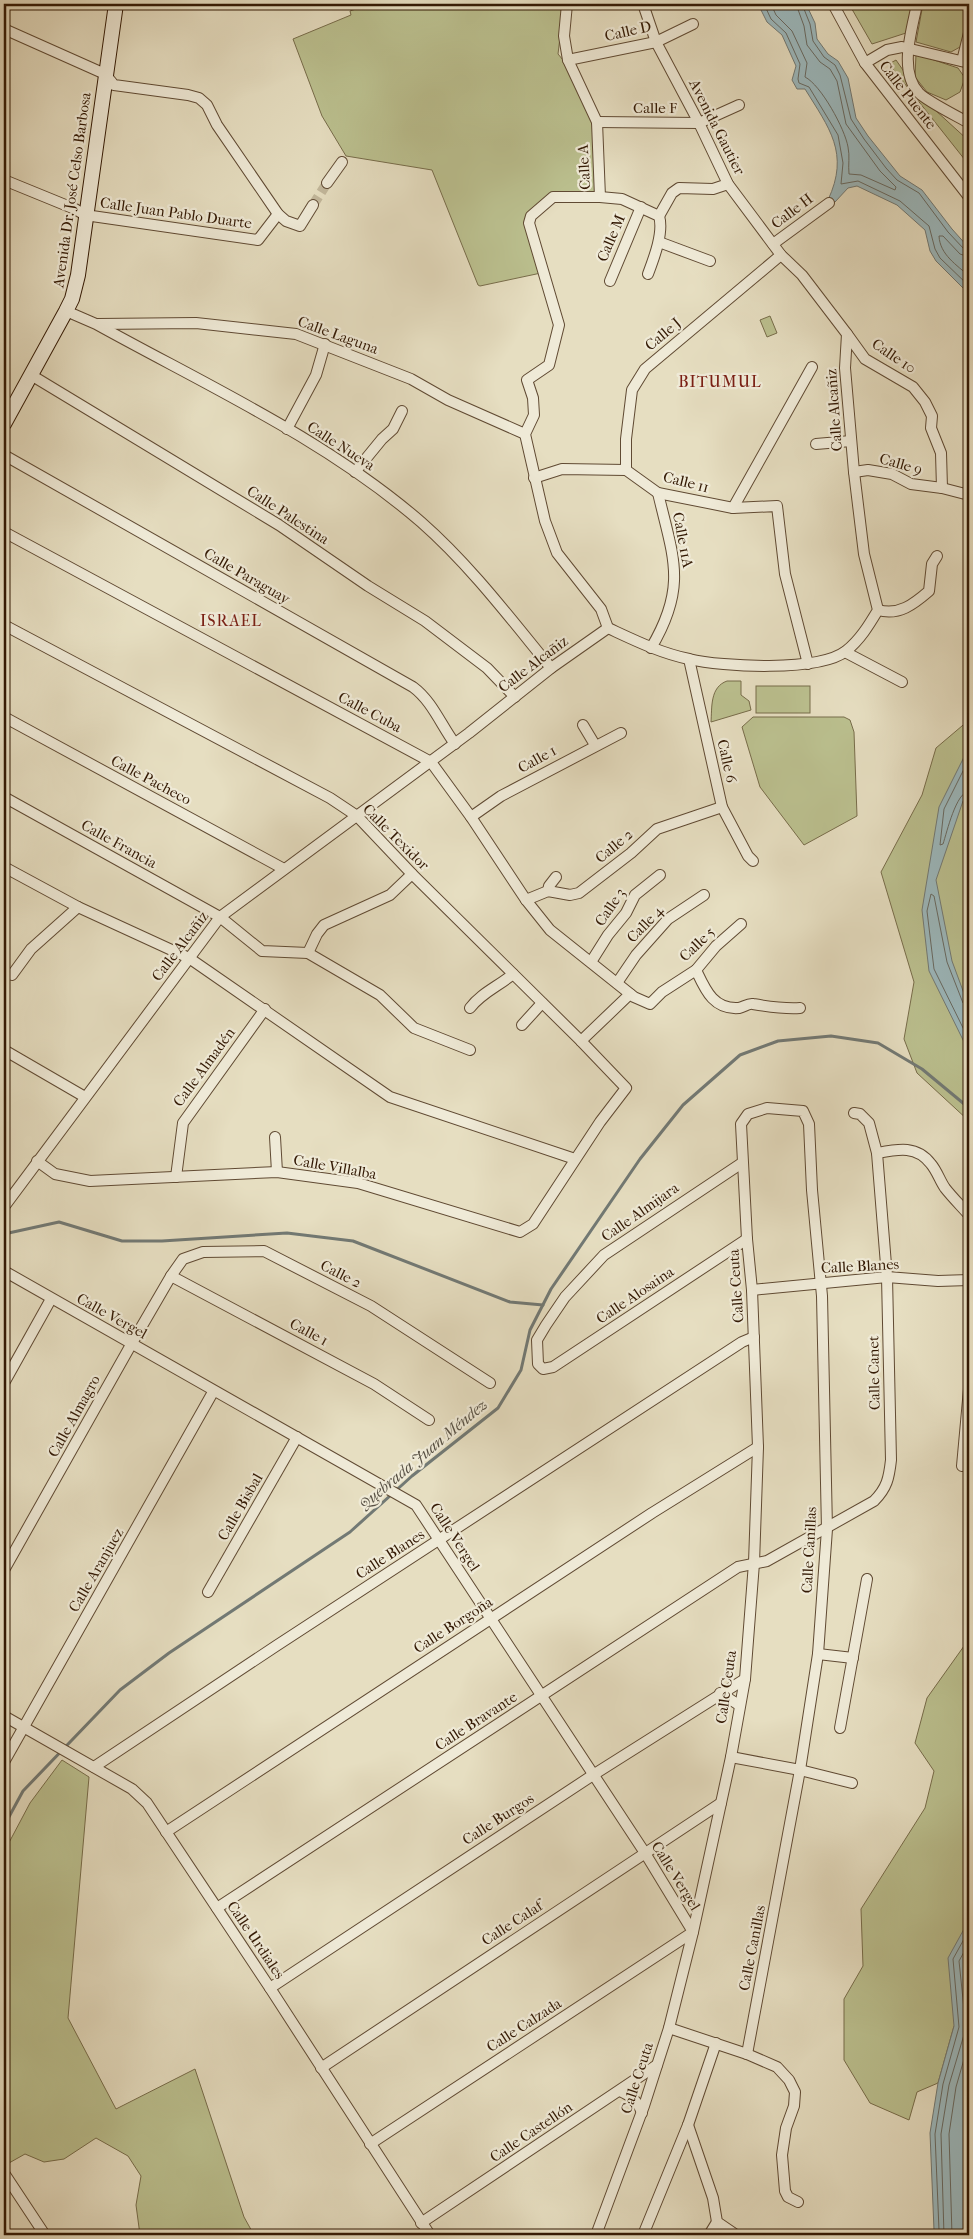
<svg xmlns="http://www.w3.org/2000/svg" width="973" height="2239" viewBox="0 0 973 2239" font-family="'IM FELL French Canon',serif">
  <rect width="100%" height="100%" fill="#e6dec1"/>
  <filter id="stains"><feTurbulence type="fractalNoise" baseFrequency=".004" numOctaves="4"/><feColorMatrix values="0 0 0 0 .2 0 0 0 0 .09 0 0 0 0 .02 0 0 0 .5 -.17"/></filter>
  <radialGradient id="worn" r=".72"><stop offset=".6" stop-color="#630" stop-opacity="0"/><stop offset="1" stop-color="#630" stop-opacity=".3"/></radialGradient>
  <!-- green -->
  <g fill="#bbc08f" stroke="#776c4a">
    <polygon points="370,4 564,4 558,54 568,66 595,119 598,193 552,195 526,217 541,273 480,286 478,285 432,170 346,156 322,116 293,39 351,15 350,11"/>
    <polygon points="849,4 912,4 906,33 872,44"/>
    <polygon points="923,4 969,4 969,42 951,52 916,42"/>
    <polygon points="916,54 958,68 965,78 960,92 946,100 927,92 915,77"/>
    <polygon points="896,60 923,99 969,141 969,165 889,64"/>
    <polygon points="770,316 777,333 767,337 760,320"/>
    <path d="M727,681H741V695L749,701L751,710L711,722C712,707 710,687 727,681Z"/>
    <rect x="756" y="686" width="54" height="27"/>
    <polygon points="753,717 844,717 850,720 854,732 857,816 804,845 760,787 742,727"/>
    <polygon points="969,720 969,1121 917,1073 904,1039 914,982 881,872 922,795 936,748"/>
    <polygon points="969,1639 969,2012 954,2026 938,2083 917,2092 909,2120 870,2103 844,2060 844,1999 863,1966 861,1909 925,1808 934,1771 915,1743 927,1698"/>
    <polygon points="62,1760 89,1777 68,2018 116,2109 195,2069 244,2217 254,2235 140,2235 136,2205 141,2176 128,2156 96,2138 64,2159 44,2162 25,2154 9,2163 4,2155 4,1852 30,1803"/>
  </g>
  <!-- water -->
  <g fill="#9cb9be" stroke="#727974">
    <path d="M758,4H806L815,23L817,39L828,54L838,61L848,78L856,118L868,136L900,176L922,190L952,229L969,248V294L936,261L930,251L925,230L897,205L857,186L848,188L835,202L828,200C850,153 829,128 805,89H797L792,80L796,66L782,35L767,22Z"/>
    <polygon points="969,747 969,793 963,801 936,880 952,961 969,1007 969,1052 929,971 922,910 939,807"/>
    <polygon points="969,1920 969,2235 930,2235 934,2230 930,2133 938,2083 954,2026 948,1958"/>
  </g>
  <g fill="none" stroke-linecap="round" stroke-linejoin="round">
    <!-- shore -->
    <g stroke="#686961" stroke-width="1">
      <polyline points="764,4 771,19 786,33 800,64 798,79 799,83 809,87 838,135 843,163 841,184 858,181 900,201 929,226 935,249 940,258 969,286"/>
      <path d="M771,4L776,15L792,31L807,63L805,77C821,85 845,129 848,147C850,156 848,165 849,174L861,175L895,190L896,187L880,171L846,124L837,81L830,69L820,62L807,45L804,26L796,4"/>
      <polyline points="802,4 810,24 813,41 824,57 835,65 840,75 851,119 864,139 886,168 897,180 919,193 948,232 964,249 969,250"/>
      <path d="M969,257L960,254L943,236H939C940,255 957,265 969,276"/>
      <path d="M969,759L944,809L940,845L943,844C947,832 956,792 969,791"/>
      <polyline points="969,1006 963,1003 947,962 934,896 931,894 927,911 934,969 969,1040"/>
      <polyline points="936,2235 939,2230 935,2134 943,2084 959,2027 953,1959 969,1930"/>
      <polyline points="944,2235 941,2134 949,2085 966,2028 959,1961 969,1943"/>
      <polyline points="952,2235 949,2134 956,2087 969,2042"/>
    </g>
    <!-- stream -->
    <g stroke="#727974" stroke-width="3">
      <polyline points="4,1234 59,1222 122,1241 162,1241 287,1233 353,1241 510,1302 543,1305"/>
      <polyline points="4,1826 23,1791 120,1690 169,1653 350,1532 412,1476 498,1408 521,1370 530,1330 551,1289 640,1159 683,1105 740,1055 778,1041 831,1036 878,1043 922,1069 969,1108"/>
    </g>
    <!-- street-tunnel -->
    <polyline stroke="#c2b79b" stroke-width="10" stroke-dasharray="10 5" stroke-linecap="butt" points="313,205 327,183"/>
    <!-- street casing -->
    <g stroke="#604a33" stroke-width="12">
      <g id="street">
        <polyline points="567,4 564,36 568,60 597,122 600,197"/>
        <polyline points="833,4 865,63 969,197"/>
        <path d="M917,4C912,30 898,71 919,93C928,102 957,116 969,123"/>
        <polyline points="4,29 105,74 114,85 188,95 199,98 207,105 217,125 278,214 286,221 300,226 313,205"/>
        <polyline points="568,60 656,42 693,24"/>
        <polyline points="962,61 969,33"/>
        <polyline points="865,63 887,50 902,47 969,63"/>
        <polyline points="597,122 699,123 739,105"/>
        <polyline points="4,180 75,209 85,215 258,240 278,214"/>
        <polyline points="327,183 342,162"/>
        <polyline points="659,216 672,193 679,188 713,189 728,184"/>
        <polyline points="659,242 710,261"/>
        <polyline points="773,244 829,203"/>
        <polyline points="610,281 641,207"/>
        <path d="M66,311L96,324C206,385 325,439 421,522C470,565 510,618 551,668"/>
        <polyline points="98,324 196,323 296,334 411,379 448,400 525,434"/>
        <polyline points="847,334 865,359 913,387 925,402 932,416 931,428 941,453 942,488"/>
        <polyline points="31,375 279,525 368,586 425,621 487,668 515,697"/>
        <polyline points="287,429 316,375 325,344"/>
        <polyline points="816,444 851,441"/>
        <path d="M4,455L413,687C432,701 441,725 455,744"/>
        <polyline points="626,470 626,439 632,390 645,369 781,255"/>
        <polyline points="355,472 382,439 393,429 402,411"/>
        <polyline points="854,472 868,470 892,474 911,484 942,488 969,495"/>
        <polyline points="534,478 562,469 626,470 658,493 733,508 777,506 785,574 808,664"/>
        <polyline points="733,508 812,367"/>
        <polyline points="4,532 431,762 471,817 526,900 550,930 634,997 650,1004 662,992 696,970 716,946 741,924"/>
        <path d="M878,610C899,616 914,604 929,591L932,564L937,556"/>
        <polyline points="4,625 330,798 357,816 412,874 581,1041 626,1088 600,1122 533,1224 520,1232 358,1183 277,1172 90,1181 55,1174 37,1161"/>
        <path d="M608,628C634,640 660,653 689,659C722,667 819,672 846,651C860,640 869,625 878,610L864,554L854,472L845,368L847,334L802,275L781,255L728,184L699,123L656,42L643,4"/>
        <path d="M608,628L601,609L557,553L545,521L525,434L534,415L533,398L527,380L549,365L559,325L529,223L531,216L553,197H600L622,199L659,216C664,232 654,258 648,274"/>
        <path d="M651,648C688,586 673,557 658,493"/>
        <polyline points="845,652 902,682"/>
        <polyline points="689,659 722,807 748,856 753,861"/>
        <polyline points="4,717 284,869"/>
        <polyline points="583,725 595,745"/>
        <polyline points="4,797 220,917 262,951 308,953 380,995 414,1028 470,1050"/>
        <polyline points="471,817 501,796 621,733"/>
        <polyline points="4,867 78,907 189,958 390,1097 575,1159"/>
        <polyline points="548,891 549,886 556,877"/>
        <polyline points="526,900 548,891 570,895 579,893 631,853 657,829 722,807"/>
        <polyline points="308,953 317,934 324,925 390,895 412,874"/>
        <polyline points="591,962 608,935 626,913 635,895 660,875"/>
        <path d="M696,970C705,989 713,1010 739,1008C744,1007 748,1003 753,1004C770,1007 783,1009 800,1008"/>
        <polyline points="12,975 31,949 78,907"/>
        <polyline points="617,983 636,955 668,919 704,895"/>
        <path d="M470,1008C481,993 499,986 513,974"/>
        <polyline points="522,1025 542,1003"/>
        <polyline points="581,1041 630,994"/>
        <polyline points="4,1050 85,1097"/>
        <polyline points="275,1137 277,1172"/>
        <path d="M877,1153C898,1149 917,1145 931,1164C937,1171 940,1181 945,1188C952,1197 961,1206 969,1215"/>
        <polyline points="742,1163 604,1255 565,1297 546,1325 537,1340 538,1364 543,1369 553,1367 747,1239"/>
        <polyline points="176,1177 183,1123 265,1009"/>
        <polyline points="4,1207 220,917 469,733 551,668 608,628"/>
        <polyline points="4,1271 416,1505 645,1853 693,1932 370,2144"/>
        <polyline points="171,1276 374,1384 429,1420"/>
        <polyline points="752,1290 887,1277 938,1281 969,1280"/>
        <polyline points="4,1383 51,1299"/>
        <polyline points="962,1466 969,1389"/>
        <polyline points="4,1570 132,1343 171,1276 183,1259 203,1252 264,1251 371,1306 490,1383"/>
        <polyline points="208,1592 297,1437"/>
        <polyline points="818,1654 853,1658"/>
        <polyline points="720,1693 739,1705"/>
        <polyline points="4,1716 132,1789 147,1803 270,1988 430,2235"/>
        <polyline points="840,1728 867,1579"/>
        <polyline points="731,1757 800,1770 852,1783"/>
        <polyline points="4,1762 213,1392"/>
        <polyline points="94,1767 276,1646 742,1342 754,1337"/>
        <polyline points="166,1832 652,1513 758,1447"/>
        <path d="M217,1908L738,1567L767,1561L874,1501C887,1488 889,1478 891,1460L887,1277L877,1153L869,1123L860,1114L854,1113"/>
        <polyline points="270,1988 593,1775 745,1679"/>
        <polyline points="669,2028 747,2054 777,2067 789,2080 795,2092 794,2106 786,2128 782,2155 785,2191 788,2197 798,2202"/>
        <polyline points="321,2068 721,1803"/>
        <path d="M620,2091C631,2096 638,2101 642,2113"/>
        <polyline points="688,2125 713,2198 717,2222 736,2235"/>
        <polyline points="4,2173 45,2235"/>
        <polyline points="421,2223 657,2065"/>
        <polyline points="596,2235 644,2106 669,2028 693,1932 731,1757 745,1679 754,1563 758,1447 752,1290 747,1239 741,1124 748,1114 767,1108 803,1111 809,1124 812,1190 822,1296 827,1529 818,1654 800,1770 747,2054"/>
        <polyline points="643,2235 688,2125 716,2043"/>
        <polyline points="709,2235 717,2222"/>
      </g>
    </g>
    <!-- secondary casing -->
    <g stroke="#331904" stroke-width="16">
      <polyline id="secondary" points="4,424 66,311 72,299 78,275 116,4"/>
    </g>
    <!-- street -->
    <use href="#street" stroke="#efead7" stroke-width="10"/>
    <!-- secondary -->
    <use href="#secondary" stroke="#efead7" stroke-width="14"/>
  </g>
  <g text-anchor="middle" dominant-baseline="central" stroke-width="4.5" stroke-linejoin="round" paint-order="stroke">
    <!-- street labels -->
    <g font-size="15" fill="#331904" stroke="#efead7">
      <text transform="translate(628 31) rotate(-13)">Calle D</text>
      <text transform="translate(908 95) rotate(52)">Calle Puente</text>
      <text x="655" y="108">Calle F</text>
      <text transform="translate(717 127) rotate(63)">Avenida Gautier</text>
      <text transform="translate(584 167) rotate(-93)">Calle A</text>
      <text transform="translate(72 190) rotate(-82)">Avenida Dr. José Celso Barbosa</text>
      <text transform="translate(792 211) rotate(-37)">Calle H</text>
      <text transform="translate(176 213) rotate(8)">Calle Juan Pablo Duarte</text>
      <text transform="translate(611 238) rotate(-67)">Calle M</text>
      <text transform="translate(663 334) rotate(-40)">Calle J</text>
      <text transform="translate(338 335) rotate(20)">Calle Laguna</text>
      <text transform="translate(894 356) rotate(34)">Calle 10</text>
      <text transform="translate(834 410) rotate(-94)">Calle Alcañiz</text>
      <text transform="translate(341 446) rotate(33)">Calle Nueva</text>
      <text transform="translate(901 464) rotate(16)">Calle 9</text>
      <text transform="translate(686 482) rotate(14)">Calle 11</text>
      <text transform="translate(288 515) rotate(33)">Calle Palestina</text>
      <text transform="translate(683 540) rotate(79)">Calle 11A</text>
      <text transform="translate(247 576) rotate(30)">Calle Paraguay</text>
      <text transform="translate(533 664) rotate(-37)">Calle Alcañiz</text>
      <text transform="translate(370 712) rotate(28)">Calle Cuba</text>
      <text transform="translate(537 759) rotate(-29)">Calle 1</text>
      <text transform="translate(727 761) rotate(77)">Calle 6</text>
      <text transform="translate(151 780) rotate(28)">Calle Pacheco</text>
      <text transform="translate(396 837) rotate(45)">Calle Texidor</text>
      <text transform="translate(119 844) rotate(29)">Calle Francia</text>
      <text transform="translate(614 846) rotate(-40)">Calle 2</text>
      <text transform="translate(610 907) rotate(-56)">Calle 3</text>
      <text transform="translate(645 924) rotate(-46)">Calle 4</text>
      <text transform="translate(697 944) rotate(-44)">Calle 5</text>
      <text transform="translate(180 946) rotate(-53)">Calle Alcañiz</text>
      <text transform="translate(204 1067) rotate(-54)">Calle Almadén</text>
      <text transform="translate(335 1167) rotate(10)">Calle Villalba</text>
      <text transform="translate(640 1212) rotate(-35)">Calle Almijara</text>
      <text transform="translate(860 1266) rotate(-3)">Calle Blanes</text>
      <text transform="translate(341 1274) rotate(27)">Calle 2</text>
      <text transform="translate(736 1286) rotate(-94)">Calle Ceuta</text>
      <text transform="translate(635 1295) rotate(-34)">Calle Alosaina</text>
      <text transform="translate(112 1316) rotate(29)">Calle Vergel</text>
      <text transform="translate(309 1332) rotate(28)">Calle 1</text>
      <text transform="translate(874 1373) rotate(-91)">Calle Canet</text>
      <text transform="translate(74 1416) rotate(-61)">Calle Almagro</text>
      <text transform="translate(240 1507) rotate(-60)">Calle Bisbal</text>
      <text transform="translate(455 1537) rotate(57)">Calle Vergel</text>
      <text transform="translate(809 1550) rotate(-87)">Calle Canillas</text>
      <text transform="translate(390 1554) rotate(-33)">Calle Blanes</text>
      <text transform="translate(96 1570) rotate(-60)">Calle Aranjuez</text>
      <text transform="translate(453 1625) rotate(-33)">Calle Borgoña</text>
      <text transform="translate(726 1687) rotate(-82)">Calle Ceuta</text>
      <text transform="translate(476 1721) rotate(-33)">Calle Bravante</text>
      <text transform="translate(498 1819) rotate(-33)">Calle Burgos</text>
      <text transform="translate(676 1876) rotate(58)">Calle Vergel</text>
      <text transform="translate(512 1923) rotate(-33)">Calle Calaf</text>
      <text transform="translate(256 1940) rotate(56)">Calle Urdiales</text>
      <text transform="translate(752 1948) rotate(-79)">Calle Canillas</text>
      <text transform="translate(524 2025) rotate(-33)">Calle Calzada</text>
      <text transform="translate(637 2078) rotate(-72)">Calle Ceuta</text>
      <text transform="translate(531 2132) rotate(-34)">Calle Castellón</text>
    </g>
    <!-- neighbourhood labels -->
    <g font-size="16" letter-spacing="1" fill="#7a1f14" stroke="#efead7">
      <text x="720" y="381">BITUMUL</text>
      <text x="231" y="620">ISRAEL</text>
    </g>
    <!-- water labels -->
    <g font-size="16" font-style="italic" fill="#585145" stroke="#efead7">
      <text transform="translate(423 1454) rotate(-40)">Quebrada Juan Méndez</text>
    </g>
  </g>
  <!-- margin -->
  <rect width="973" height="2239" fill="none" stroke="#e6dec1" stroke-width="20"/>
  <rect x="5" y="5" width="963" height="2229" fill="none" stroke="#331904" stroke-width="2.5"/>
  <rect x="10" y="10" width="953" height="2219" fill="none" stroke="#331904"/>
  <rect width="100%" height="100%" filter="url(#stains)"/>
  <rect width="100%" height="100%" fill="url(#worn)"/>
</svg>
